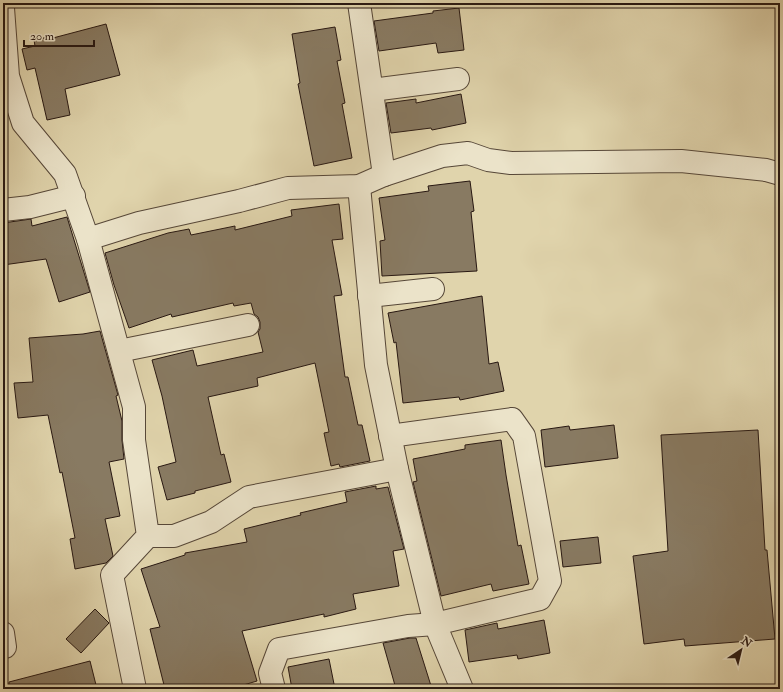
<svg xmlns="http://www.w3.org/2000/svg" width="783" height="692" viewBox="0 0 783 692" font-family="'IM FELL Double Pica',serif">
  <rect width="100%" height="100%" fill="#e0d4ac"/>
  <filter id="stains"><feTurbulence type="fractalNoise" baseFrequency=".005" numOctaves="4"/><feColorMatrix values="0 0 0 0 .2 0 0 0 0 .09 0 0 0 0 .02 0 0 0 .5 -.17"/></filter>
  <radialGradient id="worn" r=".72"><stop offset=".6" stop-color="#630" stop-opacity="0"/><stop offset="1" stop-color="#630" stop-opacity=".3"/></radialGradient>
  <!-- building -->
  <g fill="#887a62" stroke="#281812">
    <polygon points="459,8 464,50 438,53 436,43 379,51 374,21 433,13 433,11"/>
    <polygon points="106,24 120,75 65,89 70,115 47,120 35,68 27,70 22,49 35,46 34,40 53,36 53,38"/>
    <polygon points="335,27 341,60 337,61 345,103 342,104 352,158 314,166 298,84 300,83 292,34"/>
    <polygon points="461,94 466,123 432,130 431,128 391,133 386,103 416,99 416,103"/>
    <polygon points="470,181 474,211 471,212 477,271 382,276 380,241 385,240 379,198 429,191 428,186"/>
    <polygon points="339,204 343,239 332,240 342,295 334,296 345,377 348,377 358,425 362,425 370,461 340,467 339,464 331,466 324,433 329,432 315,363 257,378 258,386 208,397 221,455 224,454 231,482 195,491 195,493 167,500 158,467 176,462 162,396 152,360 193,350 197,366 263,352 258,332 260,329 260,322 258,317 254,314 251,303 234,306 233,303 172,317 171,314 129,328 114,285 105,253 168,233 189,229 191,235 235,226 235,230 292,216 291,210"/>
    <polygon points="67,217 90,292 59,302 46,259 3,265 3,223 31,219 32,226"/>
    <polygon points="482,296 489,364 498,362 504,391 460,400 459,397 403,403 396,342 394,343 388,313"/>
    <polygon points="100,331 118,395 116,396 122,421 122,440 124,459 109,462 120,516 105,519 113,556 106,563 75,569 70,539 75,538 62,472 60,473 48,415 18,418 14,383 33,382 29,338 83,334"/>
    <polygon points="614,425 618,458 545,467 541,430 569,426 570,430"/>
    <polygon points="758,430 765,550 767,550 775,639 685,646 684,639 644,644 633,556 668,551 661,435"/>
    <polygon points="501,440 506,475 518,546 521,545 529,584 493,591 491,584 441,596 413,482 417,481 413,459 465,449 465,445"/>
    <polygon points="376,486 376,489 388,487 404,549 393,551 399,586 353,594 356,609 324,617 324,614 242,631 257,681 230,689 165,689 150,629 160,627 141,569 185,555 185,553 247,542 244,529 301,515 300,513 347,502 345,492"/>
    <polygon points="598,537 601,563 563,567 560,541"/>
    <polygon points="95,609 109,623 81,653 66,639"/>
    <polygon points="544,620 550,653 518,659 517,655 469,662 465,630 497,623 498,629"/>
    <polygon points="410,638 416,638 432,689 396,689 383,643"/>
    <polygon points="329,659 335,689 292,689 288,667"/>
    <polygon points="90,661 96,685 81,689 9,689 9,682"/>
  </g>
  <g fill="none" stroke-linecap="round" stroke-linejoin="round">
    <!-- minor casing -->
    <g stroke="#564738" stroke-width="24">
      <g id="minor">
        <polyline points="359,3 384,175"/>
        <polyline points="3,8 8,76 23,123 65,174 88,239 134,407 134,440 148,536 112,575 135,689"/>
        <polyline points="372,90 458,79"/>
        <polyline points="359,186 376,365 397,469"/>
        <polyline points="3,210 30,207 74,196"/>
        <polyline points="88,239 139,223 239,201 288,188 359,186 384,175 442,156 468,153 488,160 511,163 681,161 766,170 780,174"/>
        <polyline points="369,296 433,289"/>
        <polyline points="119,351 248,325"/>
        <polyline points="148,536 174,536 211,522 249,497 397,469 435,624 462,689"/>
        <polyline points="3,633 5,647 3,647"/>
        <polyline points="274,689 270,673 279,649 408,626 435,624 540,599 550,581 524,436 512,419 390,436"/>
      </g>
    </g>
    <!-- minor -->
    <use href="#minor" stroke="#ebe3c9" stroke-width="22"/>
  </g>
  <!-- margin -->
  <rect width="783" height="692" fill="none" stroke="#e0d4ac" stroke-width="16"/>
  <rect x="4" y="4" width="775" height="684" fill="none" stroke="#281812" stroke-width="2"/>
  <rect x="8" y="8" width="767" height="676" fill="none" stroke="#281812"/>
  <!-- north arrow -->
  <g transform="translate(741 650) rotate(35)" stroke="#ebe3c9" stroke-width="3" paint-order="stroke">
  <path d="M0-3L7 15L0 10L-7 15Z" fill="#281812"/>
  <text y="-6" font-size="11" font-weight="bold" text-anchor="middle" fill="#281812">N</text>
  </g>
  <!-- scale -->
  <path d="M24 40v6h70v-6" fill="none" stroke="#281812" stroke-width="2"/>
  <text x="30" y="40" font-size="12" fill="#281812" stroke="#ebe3c9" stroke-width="3" paint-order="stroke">20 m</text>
  <rect width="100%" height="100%" filter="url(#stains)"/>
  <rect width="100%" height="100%" fill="url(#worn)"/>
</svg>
